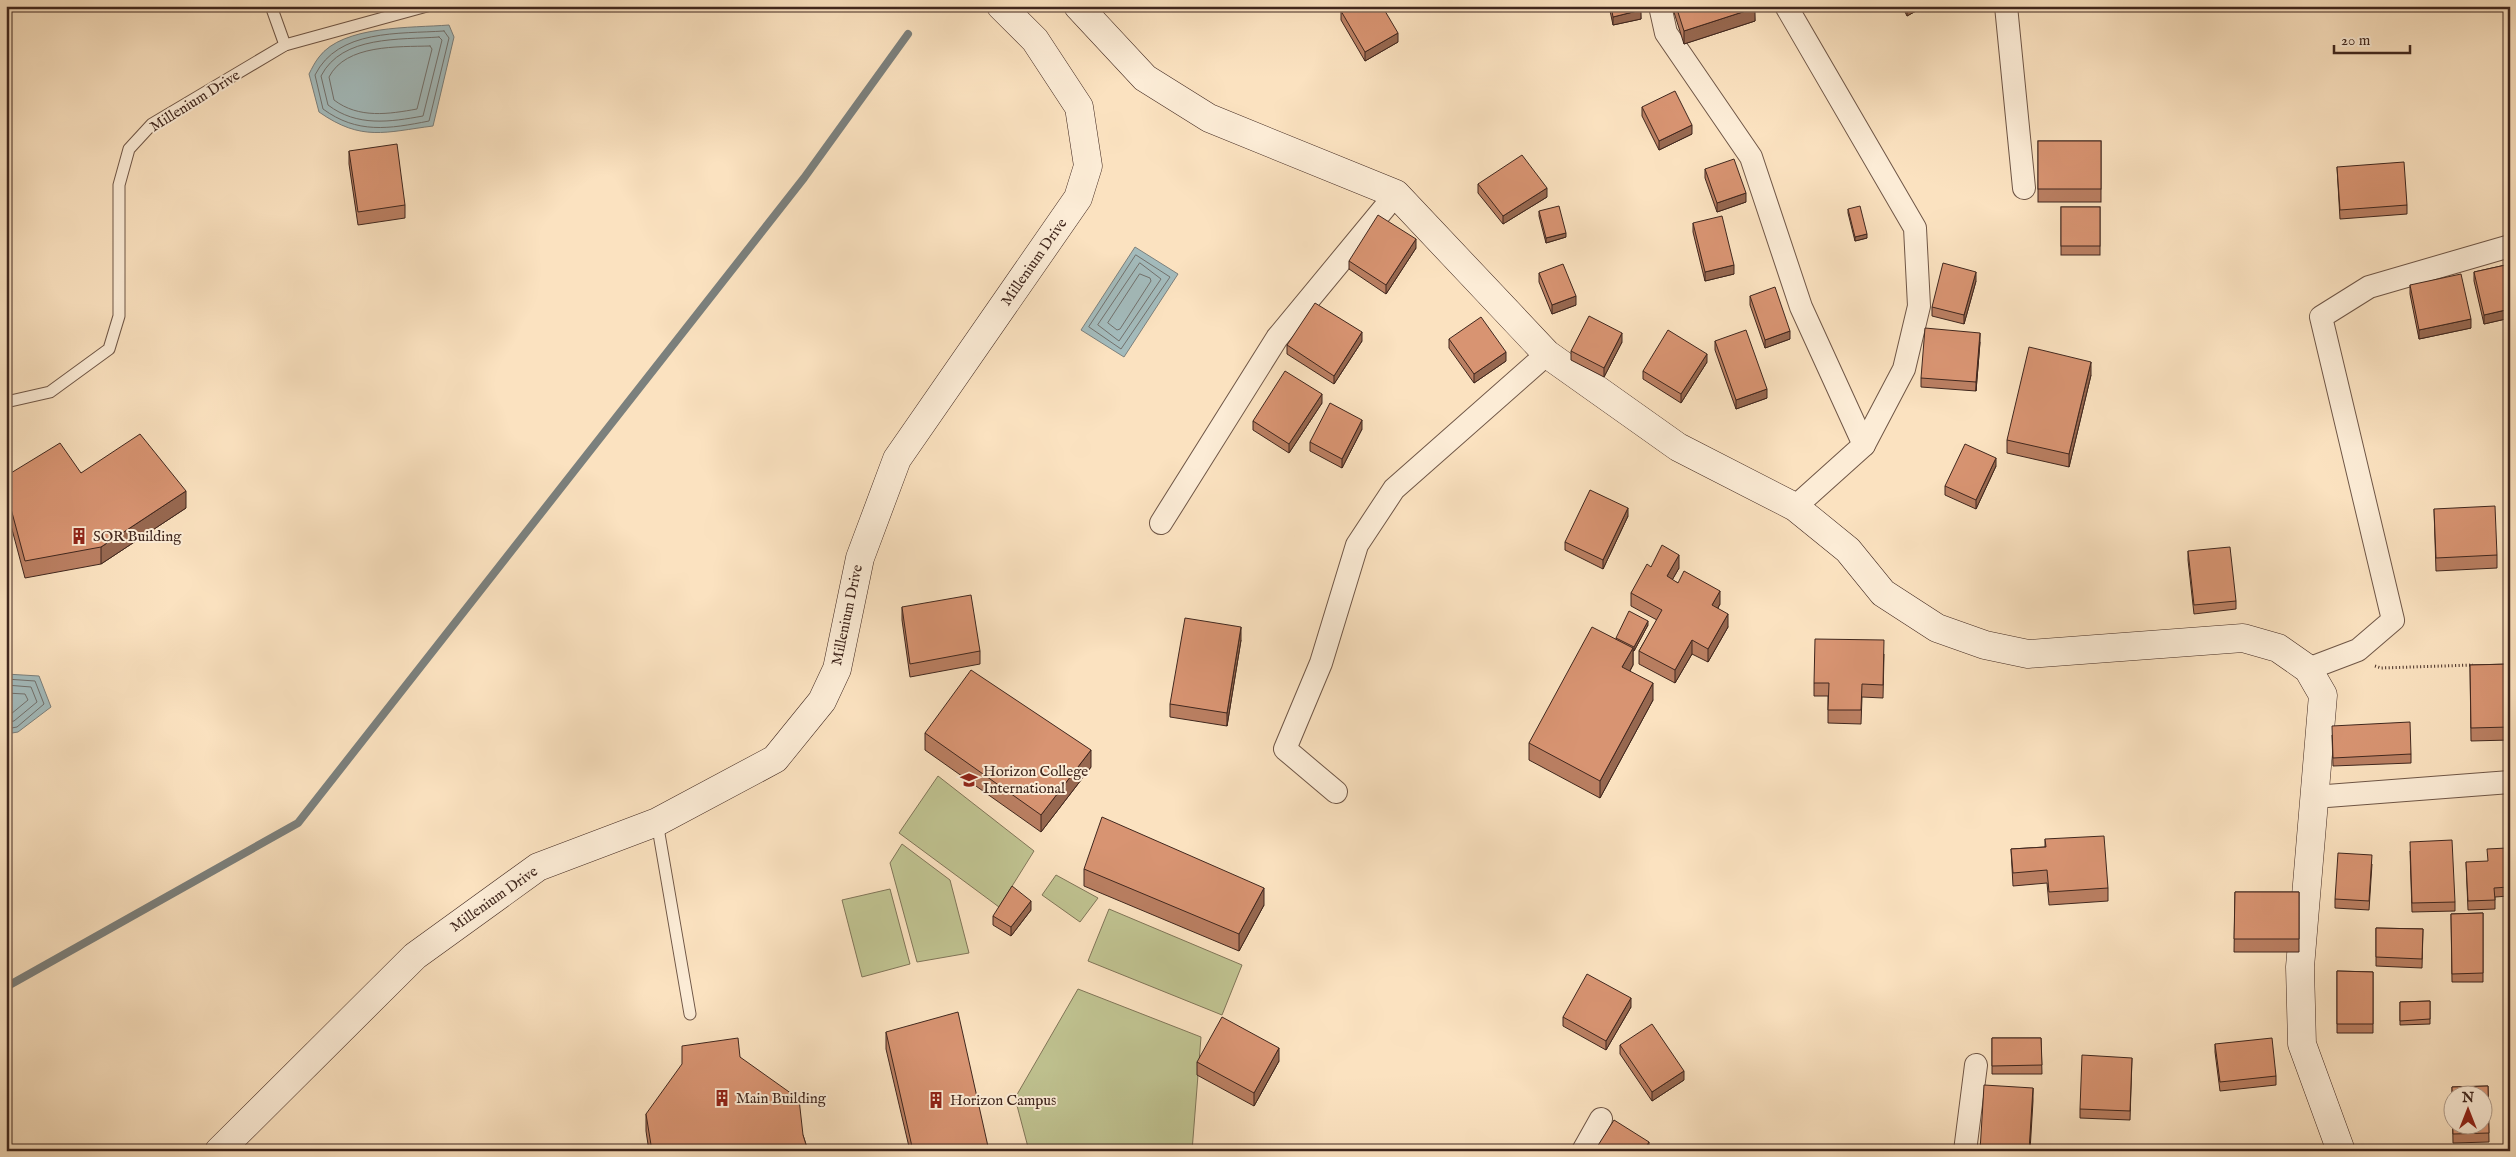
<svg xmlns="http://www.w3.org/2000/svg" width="2516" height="1157" viewBox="0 0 2516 1157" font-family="'IM FELL English',serif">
  <rect width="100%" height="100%" fill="#fbe2c0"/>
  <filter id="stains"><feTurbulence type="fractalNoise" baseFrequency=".004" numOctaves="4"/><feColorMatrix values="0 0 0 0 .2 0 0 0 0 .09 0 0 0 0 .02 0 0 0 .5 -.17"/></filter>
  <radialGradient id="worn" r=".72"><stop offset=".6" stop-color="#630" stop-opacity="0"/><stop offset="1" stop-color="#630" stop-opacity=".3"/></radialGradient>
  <!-- green -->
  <g fill="#c0c391" stroke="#807558">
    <polygon points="938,776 1034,851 999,907 899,833"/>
    <polygon points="902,844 950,880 969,953 917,962 890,863"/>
    <polygon points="1056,875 1098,898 1080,922 1042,895"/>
    <polygon points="890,889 910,964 862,977 842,900"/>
    <polygon points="1109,909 1242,965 1222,1015 1088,961"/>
    <polygon points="1078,989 1201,1037 1192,1151 1029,1151 1015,1098"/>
  </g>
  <!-- water -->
  <g fill="#a3bbbc" stroke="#7b807d">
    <path d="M449,25L454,37L433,126C385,132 362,142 319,112L309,74C312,68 315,62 319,57C343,25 412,28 449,25Z"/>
    <polygon points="1135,247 1178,274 1124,357 1081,330"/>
    <polygon points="6,674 39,676 51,707 18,732 6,734"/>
  </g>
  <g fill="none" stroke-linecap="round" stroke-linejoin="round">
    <!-- shore -->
    <g stroke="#72716d" stroke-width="1">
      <path d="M444,31L449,38L429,121C389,129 357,134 323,109L315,75C338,29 399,34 444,31Z"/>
      <path d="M439,37L442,40L423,116C390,122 357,127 328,105L321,76C342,35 400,40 439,37Z"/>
      <path d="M430,46L432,49L417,109C389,114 359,119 334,100L329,77C346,44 398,47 430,46Z"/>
      <polygon points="1136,255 1170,277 1121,349 1089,327"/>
      <polygon points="1140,263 1161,279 1119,341 1098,325"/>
      <polygon points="1140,274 1150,278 1151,281 1120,329 1117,330 1108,323"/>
      <polyline points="6,679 35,681 44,704 17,727 6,729"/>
      <polyline points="6,685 31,687 37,702 14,721 6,722"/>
      <polyline points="6,693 25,694 28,700 11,714 6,715"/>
    </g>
    <!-- stream -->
    <polyline stroke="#7b807d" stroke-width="8" points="6,987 298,823 804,178 908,34"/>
    <!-- lane casing -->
    <g stroke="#6f5646" stroke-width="13">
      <g id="lane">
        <polyline points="271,6 285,45"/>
        <polyline points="6,402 50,392 109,349 119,316 119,185 129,149 152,124 285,45 427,6"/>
        <polyline points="657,822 690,1014"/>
      </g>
    </g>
    <!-- street casing -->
    <g stroke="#6f5646" stroke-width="24">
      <g id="street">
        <polyline points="1660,6 1666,33 1751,157 1801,307 1864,445 1795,507"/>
        <polyline points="1786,6 1915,228 1919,306 1904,369 1864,445"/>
        <polyline points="2006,6 2024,188"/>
        <polyline points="1161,523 1277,338 1396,194"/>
        <polyline points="2308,669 2358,650 2393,620 2321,317 2369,287 2510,246"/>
        <polyline points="1336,792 1285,749 1321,663 1357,545 1394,489 1547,354"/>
        <polyline points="2314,797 2510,782"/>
        <polyline points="1583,1151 1601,1119"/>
        <polyline points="1965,1151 1976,1065"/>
      </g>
    </g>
    <!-- secondary casing -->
    <g stroke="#40271e" stroke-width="29">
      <g id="secondary">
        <polyline points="1078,6 1145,78 1209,118 1396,194 1547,354 1678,447 1795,507 1848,550 1883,593 1937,628 1985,645 2028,654 2243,638 2278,648 2308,669 2323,695 2300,967 2302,1044 2341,1151"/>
        <polyline points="219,1151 415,956 538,867 657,822 775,759 822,701 837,669 860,558 897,459 1078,198 1088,166 1079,107 1035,40 1001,6"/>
      </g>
    </g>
    <!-- path -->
    <polyline stroke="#40271e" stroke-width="3" stroke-dasharray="1 2.5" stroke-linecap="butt" points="2375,666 2381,668 2473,665"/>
    <!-- lane -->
    <use href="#lane" stroke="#fcecd6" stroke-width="11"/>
    <!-- street -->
    <use href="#street" stroke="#fcecd6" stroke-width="22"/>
    <!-- secondary -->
    <use href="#secondary" stroke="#fcecd6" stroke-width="28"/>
  </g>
  <!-- wall -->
  <g fill="#ba7f62" stroke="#40271e">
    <polygon points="1609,6 1640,6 1641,19 1613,25"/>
    <polygon points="1672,6 1754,6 1755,21 1684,44"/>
    <polygon points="1902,6 1925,6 1907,16"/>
    <polygon points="1341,11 1398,42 1365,61 1341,20"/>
    <polygon points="1642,107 1692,134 1659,150 1642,116"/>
    <rect x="2038" y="141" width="63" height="61"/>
    <polygon points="349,151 405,205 405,218 358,225 349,164"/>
    <polygon points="2337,167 2407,205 2407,214 2340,219"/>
    <polygon points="1705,169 1746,202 1717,212 1705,178"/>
    <polygon points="1478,184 1547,197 1503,224 1478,193"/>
    <rect x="2061" y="207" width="39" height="48"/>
    <polygon points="1848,209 1867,238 1855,241 1848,213"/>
    <polygon points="1539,211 1566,237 1546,243 1539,216"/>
    <polygon points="1693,223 1734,274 1705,281 1693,232"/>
    <polygon points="1416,248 1386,294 1349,269 1349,261"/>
    <polygon points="2510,264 2510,318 2484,324 2474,281 2474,272"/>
    <polygon points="1539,273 1576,305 1552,314 1539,282"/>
    <polygon points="1976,281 1964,324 1932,316 1932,307"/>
    <polygon points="2410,285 2471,328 2419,339 2410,294"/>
    <polygon points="1750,296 1790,339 1765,348 1750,305"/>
    <polygon points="1449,339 1506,361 1474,383 1449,348"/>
    <polygon points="1362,341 1334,384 1287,354 1287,345"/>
    <polygon points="1715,341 1767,398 1736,409 1715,350"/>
    <polygon points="1622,342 1604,377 1571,360 1571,351"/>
    <polygon points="1980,342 1976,391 1921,387 1921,378"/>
    <polygon points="1707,362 1681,403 1643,379 1643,371"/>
    <polygon points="2091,375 2069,467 2007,453 2007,440"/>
    <polygon points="1322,403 1289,453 1253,430 1253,421"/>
    <polygon points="1362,429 1342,468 1310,451 1310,442"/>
    <polygon points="1996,466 1976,509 1945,495 1945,486"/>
    <polygon points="81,473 186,508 101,564 25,578 6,507 6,476"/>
    <polygon points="2434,509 2497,555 2497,568 2436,571"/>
    <polygon points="1628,516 1603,569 1565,550 1565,542"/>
    <polygon points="2188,551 2236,601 2236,609 2194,614 2188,560"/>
    <polygon points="1651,567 1679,568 1672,580 1720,604 1718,608 1728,627 1708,662 1692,654 1675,683 1639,664 1639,651 1657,620 1631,606 1631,593"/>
    <polygon points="902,607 980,651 980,664 910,677 902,620"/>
    <polygon points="1648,625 1634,651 1633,651 1633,665 1630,671 1653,700 1600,798 1529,760 1529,743 1616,639 1616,638"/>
    <polygon points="1241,640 1227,726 1170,717 1170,704"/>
    <polygon points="1884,654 1883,698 1862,697 1861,724 1828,723 1828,696 1814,696 1814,683"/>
    <polygon points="2510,664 2510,740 2471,741 2470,665"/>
    <polygon points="925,733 1091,767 1041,832 925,750"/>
    <polygon points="2332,735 2411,754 2411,763 2333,766"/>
    <polygon points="2045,839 2108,888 2108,901 2049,905 2047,883 2013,886 2011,849 2045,847"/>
    <polygon points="2410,851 2455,902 2455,911 2412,912"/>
    <polygon points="2466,862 2509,887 2509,896 2495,897 2495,909 2468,910"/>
    <polygon points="2372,864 2369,910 2335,908 2335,899"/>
    <polygon points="1084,869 1264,905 1239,951 1084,886"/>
    <polygon points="2235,892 2299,892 2299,952 2234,952"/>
    <polygon points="1031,910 1011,936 993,925 993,916"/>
    <polygon points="2483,913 2483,982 2452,982 2451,914"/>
    <polygon points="2376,928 2423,929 2422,968 2376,966"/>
    <polygon points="2337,971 2373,972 2373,1033 2337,1033"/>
    <polygon points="2430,1001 2430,1024 2400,1025 2400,1002"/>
    <polygon points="1631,1007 1606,1050 1563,1026 1563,1017"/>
    <polygon points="886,1032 989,1151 910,1151 886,1049"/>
    <polygon points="1992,1038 2041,1038 2042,1074 1992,1074"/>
    <polygon points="2215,1044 2276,1076 2276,1085 2220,1091 2215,1052"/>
    <polygon points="1620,1045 1684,1080 1652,1101 1620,1054"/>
    <polygon points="740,1057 803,1135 808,1151 649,1151 646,1131 646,1114"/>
    <polygon points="2132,1058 2130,1120 2080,1118 2080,1109"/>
    <polygon points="1279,1061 1254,1106 1197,1075 1197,1062"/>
    <polygon points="2488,1086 2489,1142 2453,1143 2452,1087"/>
    <polygon points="1597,1147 1649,1151 1597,1151"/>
  </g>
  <!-- shaded-wall -->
  <g fill="#976850" stroke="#40271e">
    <polygon points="1909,6 1925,6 1907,16 1907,7"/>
    <polygon points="1755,8 1755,21 1684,44 1684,31"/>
    <polygon points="1641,10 1641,19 1613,25 1613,17"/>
    <polygon points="1398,33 1398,42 1365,61 1365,52"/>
    <polygon points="1692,125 1692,134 1659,150 1659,141"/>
    <polygon points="1547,188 1547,197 1503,224 1503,216"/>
    <polygon points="1746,193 1746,202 1717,212 1717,203"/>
    <polygon points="1566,233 1566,237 1546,243 1546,238"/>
    <polygon points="1867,234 1867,238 1855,241 1855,237"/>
    <polygon points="1416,239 1416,248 1386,294 1386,285"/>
    <polygon points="1734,265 1734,274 1705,281 1705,272"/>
    <polygon points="1976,272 1976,281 1964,324 1964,315"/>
    <polygon points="1576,296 1576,305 1552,314 1552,305"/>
    <polygon points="2510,309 2510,318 2484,324 2484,315"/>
    <polygon points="2471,319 2471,328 2419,339 2419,330"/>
    <polygon points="1790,331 1790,339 1765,348 1765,340"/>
    <polygon points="1362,332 1362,341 1334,384 1334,376"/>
    <polygon points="1622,333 1622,342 1604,377 1604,368"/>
    <polygon points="1980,333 1980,342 1976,391 1976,382"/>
    <polygon points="1506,352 1506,361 1474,383 1474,374"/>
    <polygon points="1707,354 1707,362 1681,403 1681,394"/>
    <polygon points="2091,362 2091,375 2069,467 2069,454"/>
    <polygon points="1767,389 1767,398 1736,409 1736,400"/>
    <polygon points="1322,394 1322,403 1289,453 1289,444"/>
    <polygon points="1362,420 1362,429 1342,468 1342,459"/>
    <polygon points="1996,458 1996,466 1976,509 1976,500"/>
    <polygon points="186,491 186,508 101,564 101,547"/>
    <polygon points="1628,508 1628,516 1603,569 1603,560"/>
    <polygon points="1679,555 1679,568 1667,589 1667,576"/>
    <polygon points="1720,591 1720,604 1712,618 1712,605"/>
    <polygon points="1728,614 1728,627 1708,662 1708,649"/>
    <polygon points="1648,621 1648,625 1634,651 1634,647"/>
    <polygon points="1241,627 1241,640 1227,726 1227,713"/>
    <polygon points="1692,640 1692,654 1675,683 1675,670"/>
    <polygon points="1633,648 1633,665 1622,684 1622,667"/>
    <polygon points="1653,683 1653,700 1600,798 1600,781"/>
    <polygon points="1091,750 1091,767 1041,832 1041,815"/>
    <polygon points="1264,888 1264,905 1239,951 1239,934"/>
    <polygon points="1031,901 1031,910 1011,936 1011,927"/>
    <polygon points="1631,998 1631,1007 1606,1050 1606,1041"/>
    <polygon points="1279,1048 1279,1061 1254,1106 1254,1093"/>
    <polygon points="1684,1071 1684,1080 1652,1101 1652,1092"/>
    <polygon points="2033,1088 2033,1101 2030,1151 2029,1151"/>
    <polygon points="1649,1142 1649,1151 1643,1151"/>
  </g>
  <!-- building -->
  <g fill="#d89472" stroke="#40271e" fill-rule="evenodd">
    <polygon points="1350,6 1382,6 1398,33 1365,52 1341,11"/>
    <polygon points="1611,6 1640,6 1641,10 1613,17"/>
    <polygon points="1676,6 1754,6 1755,8 1684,31"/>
    <polygon points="1675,91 1692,125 1659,141 1642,107"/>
    <rect x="2038" y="141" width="63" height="48"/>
    <polygon points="397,144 405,205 358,212 349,151"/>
    <polygon points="1522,155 1547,188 1503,216 1478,184"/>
    <polygon points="1734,159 1746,193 1717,203 1705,169"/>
    <polygon points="2404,162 2407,205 2340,210 2337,167"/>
    <polygon points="1559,206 1566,233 1546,238 1539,211"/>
    <polygon points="1860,206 1867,234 1855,237 1848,209"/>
    <rect x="2061" y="207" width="39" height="39"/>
    <polygon points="1378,215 1416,239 1386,285 1349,261"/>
    <polygon points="1722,216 1734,265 1705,272 1693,223"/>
    <polygon points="1943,263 1976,272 1964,315 1932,307"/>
    <polygon points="1563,264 1576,296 1552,305 1539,273"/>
    <polygon points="2510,264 2510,309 2484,315 2474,272"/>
    <polygon points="2461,274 2471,319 2419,330 2410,285"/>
    <polygon points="1775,287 1790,331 1765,340 1750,296"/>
    <polygon points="1315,303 1362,332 1334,376 1287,345"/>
    <polygon points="1589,316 1622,333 1604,368 1571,351"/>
    <polygon points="1481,317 1506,352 1474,374 1449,339"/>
    <polygon points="1925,328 1980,333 1976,382 1921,378"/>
    <polygon points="1668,330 1707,354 1681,394 1643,371"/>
    <polygon points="1746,330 1767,389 1736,400 1715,341"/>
    <polygon points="2029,347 2091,362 2069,454 2007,440"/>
    <polygon points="1285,371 1322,394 1289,444 1253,421"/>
    <polygon points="1330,403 1362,420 1342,459 1310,442"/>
    <polygon points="140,434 186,491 101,547 25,561 6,490 6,476 60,443 81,473"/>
    <polygon points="1965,444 1996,458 1976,500 1945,486"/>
    <polygon points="1590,490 1628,508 1603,560 1565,542"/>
    <polygon points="2495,506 2497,555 2436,558 2434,509"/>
    <polygon points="1662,545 1679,555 1667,576 1678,583 1684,571 1720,591 1712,605 1728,614 1708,649 1692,640 1675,670 1639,651 1662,610 1631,593 1647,564 1651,567"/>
    <polygon points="2230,547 2236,601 2194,605 2188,551"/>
    <polygon points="971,595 980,651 910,664 902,607"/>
    <polygon points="1629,611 1648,621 1634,647 1616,638"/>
    <polygon points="1185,618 1241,627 1227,713 1170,704"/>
    <polygon points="1592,627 1633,648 1622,667 1653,683 1600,781 1529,743"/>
    <polygon points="1815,639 1884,640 1883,685 1862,684 1861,710 1828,710 1829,683 1814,683"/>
    <polygon points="2510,664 2510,727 2471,728 2470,665"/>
    <polygon points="971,670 1091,750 1041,815 925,733"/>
    <polygon points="2410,722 2411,754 2333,758 2332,726"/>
    <polygon points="1102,817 1264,888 1239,934 1084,869"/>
    <polygon points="2104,836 2108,888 2049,892 2047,870 2013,873 2011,849 2046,847 2045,839"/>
    <polygon points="2452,840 2455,902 2412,903 2410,842"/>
    <polygon points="2507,848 2509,887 2494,888 2495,900 2468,901 2466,862 2488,861 2487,849"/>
    <polygon points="2338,853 2372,855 2369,901 2335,899"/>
    <polygon points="1012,886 1031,901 1011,927 993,916"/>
    <polygon points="2235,892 2299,892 2299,939 2234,939"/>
    <polygon points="2483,913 2483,973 2452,974 2451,914"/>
    <polygon points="2376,928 2423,929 2422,959 2376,957"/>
    <polygon points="2337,971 2373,972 2373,1024 2337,1024"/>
    <polygon points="1587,974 1631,998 1606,1041 1563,1017"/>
    <polygon points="2430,1001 2430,1019 2400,1021 2400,1002"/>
    <polygon points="958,1012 989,1151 913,1151 886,1032"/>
    <polygon points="1222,1017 1279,1048 1254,1093 1197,1062"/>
    <polygon points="1652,1024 1684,1071 1652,1092 1620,1045"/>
    <polygon points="738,1038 740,1057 799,1099 803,1135 808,1151 652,1151 646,1114 682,1064 682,1046"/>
    <polygon points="1992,1038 2041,1038 2042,1065 1992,1066"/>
    <polygon points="2272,1038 2276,1076 2220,1082 2215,1044"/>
    <polygon points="2082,1055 2132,1058 2130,1111 2080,1109"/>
    <polygon points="1984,1085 2033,1088 2029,1151 1980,1151"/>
    <path d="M2488,1086L2489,1133L2453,1134L2452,1087ZM2454,1094H2484V1124H2454Z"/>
    <polygon points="1614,1120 1649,1142 1643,1151 1603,1151 1597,1147"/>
  </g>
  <!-- icons -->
  <defs>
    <g id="building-bare" transform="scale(1.35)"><path d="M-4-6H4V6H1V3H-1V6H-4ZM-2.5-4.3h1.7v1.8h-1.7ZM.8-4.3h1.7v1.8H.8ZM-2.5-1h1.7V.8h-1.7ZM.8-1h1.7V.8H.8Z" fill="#8f2418" stroke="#fcecd6" stroke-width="2.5" paint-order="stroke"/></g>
    <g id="school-bare" transform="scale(1.35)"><path d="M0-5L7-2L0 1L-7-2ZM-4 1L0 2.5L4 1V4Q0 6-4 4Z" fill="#8f2418" stroke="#fcecd6" stroke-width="2.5" paint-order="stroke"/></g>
  </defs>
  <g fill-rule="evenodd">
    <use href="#building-bare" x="79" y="536"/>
    <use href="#school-bare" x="969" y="780"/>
    <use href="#building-bare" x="722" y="1098"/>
    <use href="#building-bare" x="936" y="1100"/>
  </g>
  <g text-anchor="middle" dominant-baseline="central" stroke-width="4" stroke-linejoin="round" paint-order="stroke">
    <!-- street labels -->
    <g font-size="15" fill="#40271e" stroke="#fcecd6">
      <text transform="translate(195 101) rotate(-32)">Millenium Drive</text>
      <text transform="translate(1034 262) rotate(-55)">Millenium Drive</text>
      <text transform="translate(847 615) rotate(-78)">Millenium Drive</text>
      <text transform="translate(494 899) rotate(-35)">Millenium Drive</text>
    </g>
    <!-- poi labels -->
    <g font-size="15" fill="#40271e" stroke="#fcecd6" text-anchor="start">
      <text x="93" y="536">SOR Building</text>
      <text x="983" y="771">Horizon College<tspan x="983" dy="17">International</tspan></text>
      <text x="736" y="1098">Main Building</text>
      <text x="950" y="1100">Horizon Campus</text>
    </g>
  </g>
  <!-- margin -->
  <rect width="2516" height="1157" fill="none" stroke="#fbe2c0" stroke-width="25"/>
  <rect x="8" y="8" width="2501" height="1142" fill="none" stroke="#40271e" stroke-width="2.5"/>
  <rect x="12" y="12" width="2491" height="1132" fill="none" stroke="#40271e"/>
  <!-- north arrow -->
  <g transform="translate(2468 1110)"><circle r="24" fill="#fcecd6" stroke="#b19d8c"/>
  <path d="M0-4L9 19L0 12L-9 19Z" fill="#8f2418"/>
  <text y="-8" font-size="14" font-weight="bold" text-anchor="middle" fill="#40271e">N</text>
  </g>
  <!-- scale -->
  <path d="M2334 45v8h76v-8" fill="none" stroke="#40271e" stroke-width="2.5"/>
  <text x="2341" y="45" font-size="15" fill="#40271e" stroke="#fcecd6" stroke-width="4" paint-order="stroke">20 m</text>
  <rect width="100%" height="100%" filter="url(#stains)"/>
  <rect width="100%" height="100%" fill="url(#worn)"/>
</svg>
